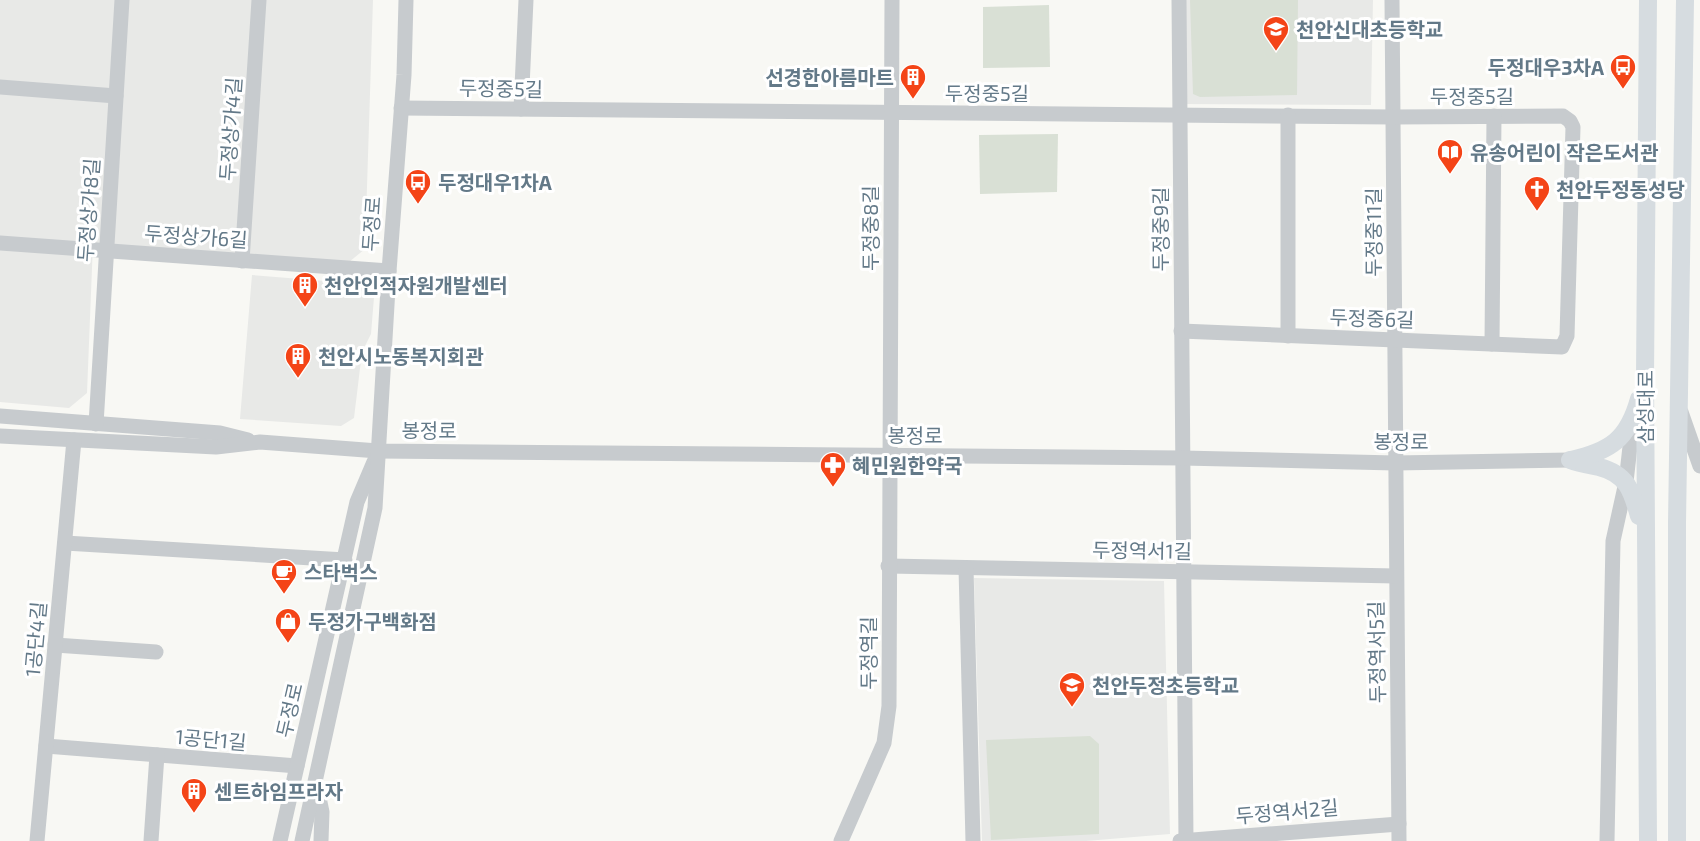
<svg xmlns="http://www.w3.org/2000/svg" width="1700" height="841" viewBox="0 0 1700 841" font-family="'Exo 2','Noto Sans KR',sans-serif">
  <rect width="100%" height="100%" fill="#f8f8f4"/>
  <!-- built -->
  <g fill="#e8e9e7">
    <polygon points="0,0 373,0 365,249 349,262 93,243 87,393 69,408 0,402"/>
    <polygon points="1179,0 1373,0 1371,105 1179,104"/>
    <polygon points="252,275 375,285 371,334 362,352 354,418 341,426 240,419"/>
    <polygon points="974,578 1164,581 1170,834 1086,841 982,841"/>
  </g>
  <!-- green -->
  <g fill="#d9e0d5">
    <polygon points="1190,0 1298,0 1297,95 1200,97 1193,94"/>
    <polygon points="1049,5 1050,67 983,68 983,7"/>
    <polygon points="1058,134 1057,192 980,194 979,135"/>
    <polygon points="1090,736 1099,744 1099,834 991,840 986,740"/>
  </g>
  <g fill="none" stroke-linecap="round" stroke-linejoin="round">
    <!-- minor -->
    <g stroke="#c7cbce" stroke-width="15">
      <polyline points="1179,0 1186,841"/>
      <polyline points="1392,0 1399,841"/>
      <polyline points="0,87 116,96"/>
      <polyline points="401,108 1393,117 1563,116 1570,121 1573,127 1567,336 1562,347 1181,331"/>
      <polyline points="521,109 526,0"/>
      <polyline points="1288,115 1288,336"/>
      <polyline points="0,243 389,271"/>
      <polyline points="242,261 259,0"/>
      <polyline points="1492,344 1494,116"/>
      <polyline points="1681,412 1700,466"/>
      <polyline points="0,416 220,433 248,440"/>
      <polyline points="96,424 122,0"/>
      <polyline points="0,436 216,447 260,442 378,451 1182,458 1395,463 1570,460"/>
      <polyline points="65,543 345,560"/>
      <polyline points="888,566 1396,576"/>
      <polyline points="966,568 973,841"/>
      <polyline points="55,645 156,652"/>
      <polyline points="46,746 297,766"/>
      <polyline points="317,788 322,812 321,841"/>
      <polyline points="37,841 74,440"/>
      <polyline points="151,841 157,755"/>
      <polyline points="280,841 357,502 374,462"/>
      <polyline points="302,841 375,508 389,271 404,75 406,0"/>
      <polyline points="841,841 884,743 889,706 892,0"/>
      <polyline points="1180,841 1399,824"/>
      <polyline points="1607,841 1613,541 1626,482 1633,420"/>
    </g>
    <!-- major -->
    <g stroke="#d6dce0" stroke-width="18">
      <polyline points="1648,0 1645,377 1648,841"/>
      <path d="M1570,460C1580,464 1589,465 1599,467C1627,474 1632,491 1639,516"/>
      <path d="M1571,460C1611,451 1628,439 1639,399"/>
      <polyline points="1677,841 1677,523 1685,0"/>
    </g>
  </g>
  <!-- icons -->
  <defs>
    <g id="school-pin" transform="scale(1.35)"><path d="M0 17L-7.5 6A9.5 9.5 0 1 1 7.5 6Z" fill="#f44417" stroke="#fff"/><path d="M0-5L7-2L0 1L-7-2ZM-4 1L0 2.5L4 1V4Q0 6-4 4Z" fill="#fff"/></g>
    <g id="bus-pin" transform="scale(1.35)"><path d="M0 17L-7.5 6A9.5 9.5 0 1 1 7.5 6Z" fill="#f44417" stroke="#fff"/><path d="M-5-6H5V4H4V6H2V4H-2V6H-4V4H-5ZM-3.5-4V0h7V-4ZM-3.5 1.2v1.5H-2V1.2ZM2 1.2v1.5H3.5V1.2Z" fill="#fff"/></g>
    <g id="building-pin" transform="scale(1.35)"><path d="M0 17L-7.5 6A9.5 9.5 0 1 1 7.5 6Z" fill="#f44417" stroke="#fff"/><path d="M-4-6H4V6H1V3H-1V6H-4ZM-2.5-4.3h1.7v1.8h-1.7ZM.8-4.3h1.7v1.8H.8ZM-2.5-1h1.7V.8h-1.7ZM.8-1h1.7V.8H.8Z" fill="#fff"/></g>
    <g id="library-pin" transform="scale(1.35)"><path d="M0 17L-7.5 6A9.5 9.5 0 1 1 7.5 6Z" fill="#f44417" stroke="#fff"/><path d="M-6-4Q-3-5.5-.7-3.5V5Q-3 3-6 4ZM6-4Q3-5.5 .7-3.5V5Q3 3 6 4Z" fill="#fff"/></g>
    <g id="church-pin" transform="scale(1.35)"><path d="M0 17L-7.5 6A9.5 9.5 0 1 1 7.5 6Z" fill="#f44417" stroke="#fff"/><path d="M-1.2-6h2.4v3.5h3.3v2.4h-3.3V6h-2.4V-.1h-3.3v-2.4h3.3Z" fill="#fff"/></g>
    <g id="pharmacy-pin" transform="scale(1.35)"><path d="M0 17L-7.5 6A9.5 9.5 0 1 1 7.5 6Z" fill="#f44417" stroke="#fff"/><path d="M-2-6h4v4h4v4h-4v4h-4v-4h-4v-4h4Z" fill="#fff"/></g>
    <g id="cafe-pin" transform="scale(1.35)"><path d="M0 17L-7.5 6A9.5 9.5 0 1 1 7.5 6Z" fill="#f44417" stroke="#fff"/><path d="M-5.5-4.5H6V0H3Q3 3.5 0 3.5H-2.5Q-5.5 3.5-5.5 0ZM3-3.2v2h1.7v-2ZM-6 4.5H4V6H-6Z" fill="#fff"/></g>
    <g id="shop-pin" transform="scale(1.35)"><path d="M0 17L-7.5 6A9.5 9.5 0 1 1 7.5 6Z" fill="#f44417" stroke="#fff"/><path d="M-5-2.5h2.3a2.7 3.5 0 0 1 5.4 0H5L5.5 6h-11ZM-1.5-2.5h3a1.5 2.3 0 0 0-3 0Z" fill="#fff"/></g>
  </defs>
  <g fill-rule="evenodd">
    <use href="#school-pin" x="1276" y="29"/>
    <use href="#bus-pin" x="1623" y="67"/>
    <use href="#building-pin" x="913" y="77"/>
    <use href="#library-pin" x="1450" y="152"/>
    <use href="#bus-pin" x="418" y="182"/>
    <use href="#church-pin" x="1537" y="189"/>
    <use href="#building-pin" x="305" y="285"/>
    <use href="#building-pin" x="298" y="356"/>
    <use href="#pharmacy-pin" x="833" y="465"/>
    <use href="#cafe-pin" x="284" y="572"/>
    <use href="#shop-pin" x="288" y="621"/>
    <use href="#school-pin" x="1072" y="685"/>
    <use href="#building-pin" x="194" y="791"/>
  </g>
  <g text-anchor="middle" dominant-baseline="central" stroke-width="6" stroke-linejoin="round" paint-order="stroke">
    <!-- poi labels -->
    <g font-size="20" font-weight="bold" fill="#637988" stroke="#fff" text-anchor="start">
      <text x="1296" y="29">천안신대초등학교</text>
      <text x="1604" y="67" text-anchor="end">두정대우3차A</text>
      <text x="894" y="77" text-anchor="end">선경한아름마트</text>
      <text x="1470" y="152">유송어린이 작은도서관</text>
      <text x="438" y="182">두정대우1차A</text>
      <text x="1556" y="189">천안두정동성당</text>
      <text x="324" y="285">천안인적자원개발센터</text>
      <text x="318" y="356">천안시노동복지회관</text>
      <text x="852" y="465">혜민원한약국</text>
      <text x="304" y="572">스타벅스</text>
      <text x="308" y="621">두정가구백화점</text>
      <text x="1092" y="685">천안두정초등학교</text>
      <text x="214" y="791">센트하임프라자</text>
    </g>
    <!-- street labels -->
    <g font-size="20" fill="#637988" stroke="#fff">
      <text transform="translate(501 88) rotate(1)">두정중5길</text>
      <text x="987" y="93">두정중5길</text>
      <text x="1472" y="96">두정중5길</text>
      <text transform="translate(230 129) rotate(-86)">두정상가4길</text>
      <text transform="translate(88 210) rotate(-86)">두정상가8길</text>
      <text transform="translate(371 224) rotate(-86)">두정로</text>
      <text transform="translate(870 228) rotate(-90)">두정중8길</text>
      <text transform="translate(1160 229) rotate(-90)">두정중9길</text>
      <text transform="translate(1373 232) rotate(-90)">두정중11길</text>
      <text transform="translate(196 236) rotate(4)">두정상가6길</text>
      <text transform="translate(1372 318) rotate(2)">두정중6길</text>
      <text transform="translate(1645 407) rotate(-90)">삼성대로</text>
      <text x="429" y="430">봉정로</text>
      <text x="915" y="435">봉정로</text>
      <text x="1401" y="441">봉정로</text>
      <text transform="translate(1142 550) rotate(1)">두정역서1길</text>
      <text transform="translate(35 639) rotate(-85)">1공단4길</text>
      <text transform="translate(1376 652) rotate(-91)">두정역서5길</text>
      <text transform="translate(868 653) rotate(-90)">두정역길</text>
      <text transform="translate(289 710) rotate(-77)">두정로</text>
      <text transform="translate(211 739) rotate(5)">1공단1길</text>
      <text transform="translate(1287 811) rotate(-5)">두정역서2길</text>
    </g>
  </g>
</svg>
